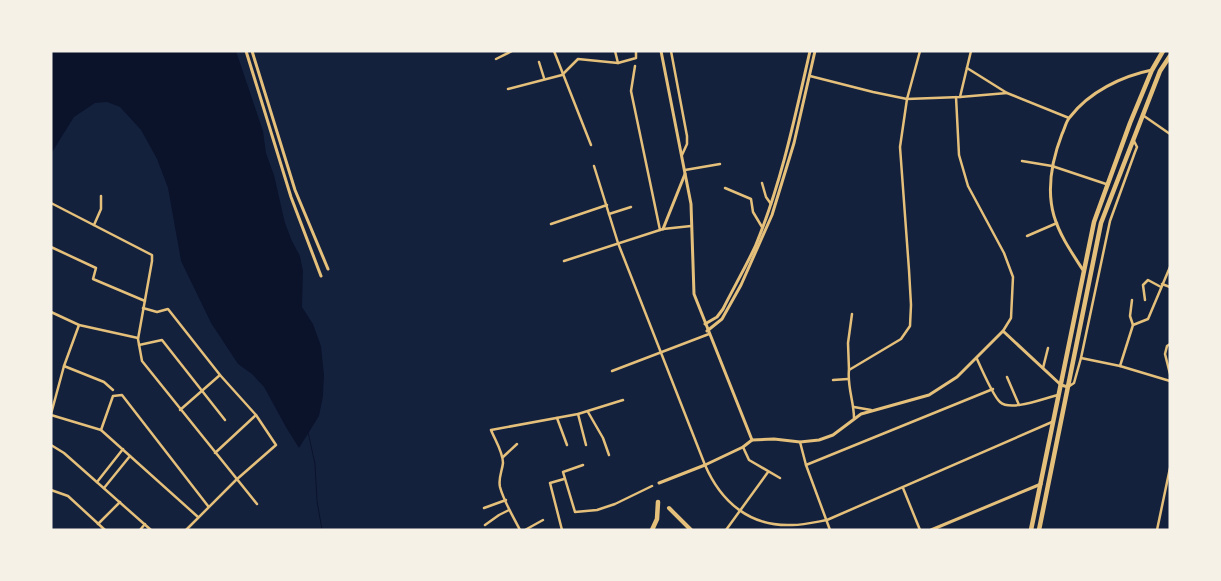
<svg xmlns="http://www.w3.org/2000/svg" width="1221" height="581" viewBox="0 0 1221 581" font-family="'Asap Condensed',sans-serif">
  <rect width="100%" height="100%" fill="#14213d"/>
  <!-- water -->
  <polygon fill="#0b132b" points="51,51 236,51 263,131 266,153 274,175 285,223 292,241 300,256 303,271 302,307 313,324 321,346 324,375 323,396 319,416 299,448 287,429 264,387 252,374 238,364 211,323 181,261 168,188 157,159 141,130 120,107 107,102 95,103 74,117 51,154"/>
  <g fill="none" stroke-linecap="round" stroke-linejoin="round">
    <!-- stream -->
    <polyline stroke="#0b132b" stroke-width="1" points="308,432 315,464 317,501 322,530"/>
    <!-- minor -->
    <g stroke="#e5c07b" stroke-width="2.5">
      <polyline points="554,51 591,145"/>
      <polyline points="615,51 618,63"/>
      <polyline points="671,51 687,136 687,144 682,155"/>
      <polyline points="496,59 512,51"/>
      <polyline points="539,62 544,78"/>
      <polyline points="635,66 631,91 660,230"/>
      <polyline points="967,68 1007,93 1069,118"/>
      <polyline points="810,76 873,92 907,99 960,97 1007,93"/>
      <polyline points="508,89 562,75 578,59 618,63 636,58 636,51"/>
      <polyline points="956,97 959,155 968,186 1004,253 1013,277 1011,318 1003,331"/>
      <polyline points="960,97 971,51"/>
      <polyline points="1144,116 1170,134"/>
      <polyline points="1022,161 1052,166 1106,184"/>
      <path d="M594,166L618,243L705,465C721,502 750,527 792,525C804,525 816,522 827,520L1052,422"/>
      <polyline points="685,170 720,164"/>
      <polyline points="762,183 766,197 771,204"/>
      <polyline points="725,188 751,199 753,212 762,227"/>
      <polyline points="51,203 152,255 152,261 138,339 142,361 257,504"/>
      <polyline points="609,214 631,207"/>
      <polyline points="551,224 607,205"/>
      <polyline points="94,225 101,209 101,196"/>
      <polyline points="1027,236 1057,223"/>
      <polyline points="51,247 96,268 93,279 145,301"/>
      <polyline points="564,261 663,229 691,226"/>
      <polyline points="1162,284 1170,287"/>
      <polyline points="1132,300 1130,316 1133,325"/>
      <polyline points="1145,300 1143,285 1148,280 1161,287"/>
      <polyline points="143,308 157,312 168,309 220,375 256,415 276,445 236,480 186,530"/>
      <polyline points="51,312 79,325 138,338"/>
      <polyline points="1170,344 1167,346 1165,354 1170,374"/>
      <polyline points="139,345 162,340 225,420"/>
      <polyline points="1081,358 1120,366 1170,381"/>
      <path d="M977,359C981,368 994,397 1000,402C1011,412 1044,398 1058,395"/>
      <polyline points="64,366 104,382 113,390"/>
      <polyline points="1120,366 1133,325 1148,319 1170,267"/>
      <polyline points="1043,368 1048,348"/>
      <polyline points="849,370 848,343 852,314"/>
      <polyline points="612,371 709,334"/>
      <polyline points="1007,377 1019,405"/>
      <polyline points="833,380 848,379"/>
      <polyline points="1068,387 1074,383 1081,358 1110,221 1135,152 1137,147 1134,141"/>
      <polyline points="854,407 871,410"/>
      <polyline points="180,410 220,375"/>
      <polyline points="588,412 603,438 609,455"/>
      <polyline points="51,414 64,366 79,325"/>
      <polyline points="578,414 586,445"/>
      <polyline points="51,415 101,430 198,517"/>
      <polyline points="557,418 567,445"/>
      <path d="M854,418C854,402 847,386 849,370L901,339L910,326L911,305L909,270L900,147L907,99L920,51"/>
      <polyline points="101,430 113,396 122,395 208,506"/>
      <polyline points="800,442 806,465 830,530"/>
      <polyline points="51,445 64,453 151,530"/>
      <polyline points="743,447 749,460 780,478"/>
      <polyline points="215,453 256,415"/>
      <polyline points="503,457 517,444"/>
      <polyline points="583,465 563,472 575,512 597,510 615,504 652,486"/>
      <polyline points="806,465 993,389"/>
      <polyline points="97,482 123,449"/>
      <polyline points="104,488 130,456"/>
      <polyline points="903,488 920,530"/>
      <polyline points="51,490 68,496 105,530"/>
      <polyline points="484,508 506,500"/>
      <polyline points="98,524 120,502"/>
      <polyline points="485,525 499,515 509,510"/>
      <polyline points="140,530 145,524"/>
      <path d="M520,530C513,516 504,502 500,487C498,478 502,472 503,463C503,452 495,440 491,430L578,414L623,400"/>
      <polyline points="525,530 543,520"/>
      <polyline points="562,530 550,483 564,479"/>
      <polyline points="726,530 768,472"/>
      <polyline points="1157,530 1170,468"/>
    </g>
    <!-- tertiary -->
    <g stroke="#e5c07b" stroke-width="3">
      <polyline points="246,51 291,197 321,276"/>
      <polyline points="252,51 295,190 328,269"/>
      <polyline points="661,51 691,204 694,294 752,440"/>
      <polyline points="663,229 685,174"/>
      <path d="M1083,270C1072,253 1060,236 1054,216C1046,188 1052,160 1062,134C1065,128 1066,121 1070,117C1089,92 1122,76 1152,70"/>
      <path d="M705,324L717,317L723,309C733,289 745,268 755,247C781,185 795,117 810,51"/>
      <polyline points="707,331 722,319 741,285 772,215 794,143 815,51"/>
      <polyline points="659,483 705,465 743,447 752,440 774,439 800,442 819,440 833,435 861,414 929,395 957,377 1003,331 1061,385 1068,387"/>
      <polyline points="931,530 1041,484"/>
    </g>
    <!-- secondary -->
    <polyline stroke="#e5c07b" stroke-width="4" points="669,508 691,530"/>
    <!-- primary -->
    <g stroke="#e5c07b" stroke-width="4.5">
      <polyline points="652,530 657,519 658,502"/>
      <polyline points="1031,530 1094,222 1130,123 1152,70 1163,51"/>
      <polyline points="1039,530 1101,223 1160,71 1170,56"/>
    </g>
  </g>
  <!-- border -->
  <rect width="1221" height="581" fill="none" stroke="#f6f1e7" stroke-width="105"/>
</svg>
